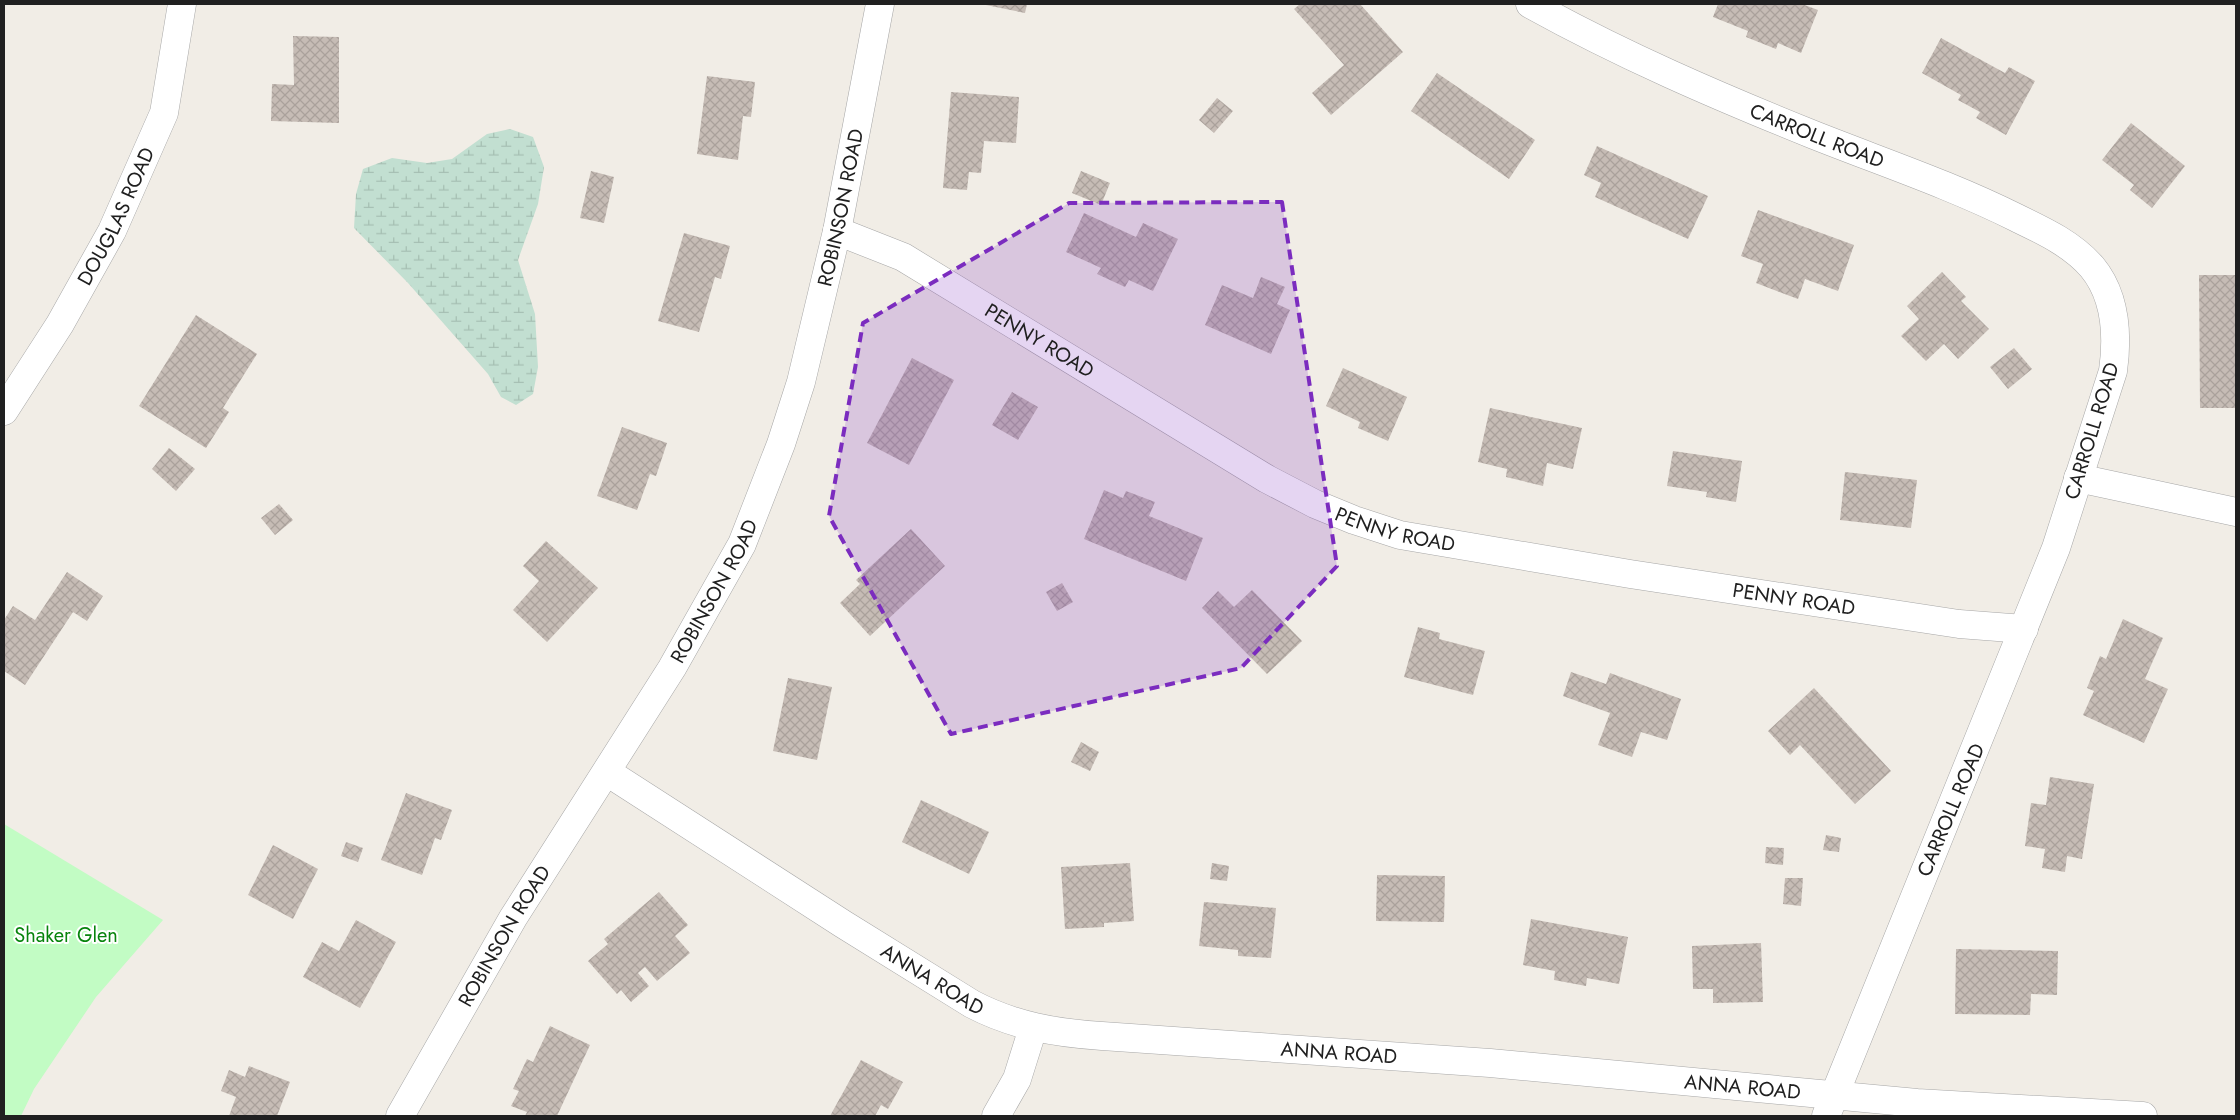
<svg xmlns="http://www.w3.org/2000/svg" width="2240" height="1120" viewBox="0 0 2240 1120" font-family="Jost,sans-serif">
  <defs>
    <pattern id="wetland-marsh" width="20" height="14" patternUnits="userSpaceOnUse" patternTransform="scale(1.25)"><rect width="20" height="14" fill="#c2dfd1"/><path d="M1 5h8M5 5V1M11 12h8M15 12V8" fill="none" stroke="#a6bfb3"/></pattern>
    <pattern id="building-cross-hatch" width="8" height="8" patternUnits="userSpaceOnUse" patternTransform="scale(1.25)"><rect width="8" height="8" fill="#c6bcb5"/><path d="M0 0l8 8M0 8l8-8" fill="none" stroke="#aaa19b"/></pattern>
  </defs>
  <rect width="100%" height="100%" fill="#f1ede6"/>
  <!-- wetland -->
  <polygon fill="url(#wetland-marsh)" points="510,129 533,137 544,167 538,204 518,260 535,314 538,367 533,394 516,405 501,397 488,374 408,283 354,228 356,194 363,169 392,158 427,163 452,159 487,134"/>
  <!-- park -->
  <polygon fill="#c2fcc4" points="4,824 163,920 96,997 34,1089 21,1116 4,1116"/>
  <!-- building -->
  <g fill="url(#building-cross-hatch)">
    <polygon points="981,4 1027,4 1025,13"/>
    <polygon points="1300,4 1360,4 1403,52 1331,115 1312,93 1344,65 1294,9"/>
    <polygon points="1718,4 1802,4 1818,10 1801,53 1778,43 1776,49 1746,37 1748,31 1713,17"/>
    <polygon points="293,36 339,37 339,123 271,121 272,84 294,85"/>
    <polygon points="1941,38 2005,73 2009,67 2035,81 2006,135 1976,118 1980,112 1958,100 1961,95 1922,73"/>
    <polygon points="1437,73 1535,140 1509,179 1411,111"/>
    <polygon points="707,76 755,82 751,117 743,116 738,160 697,154"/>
    <polygon points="951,92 1019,97 1016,143 984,141 981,173 969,172 967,190 943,188"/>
    <polygon points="1217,98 1233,111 1214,133 1199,120"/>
    <polygon points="2131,123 2185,166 2152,208 2130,190 2134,185 2102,160"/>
    <polygon points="1597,146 1708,196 1688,239 1595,197 1601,183 1584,175"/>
    <polygon points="591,171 614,177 604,223 580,218"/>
    <polygon points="1081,171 1110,183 1101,205 1072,193"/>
    <polygon points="1758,210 1854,245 1838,291 1805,279 1798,299 1756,283 1763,264 1741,256"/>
    <polygon points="1084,213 1136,237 1143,223 1178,239 1153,291 1129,280 1125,287 1097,274 1101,268 1066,252"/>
    <polygon points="684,233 730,246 721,279 715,277 699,332 658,321"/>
    <polygon points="1942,272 1966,297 1961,301 1989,329 1958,359 1944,344 1926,361 1901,336 1919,319 1907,306"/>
    <polygon points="2199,275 2236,275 2236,408 2200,408"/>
    <polygon points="1261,277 1285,287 1277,304 1290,310 1271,354 1205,325 1222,285 1253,298"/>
    <polygon points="196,315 257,354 223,408 229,412 206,448 139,406"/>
    <polygon points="2014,348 2032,369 2008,389 1990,367"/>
    <polygon points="912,358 954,380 909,465 867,443"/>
    <polygon points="1343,368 1407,397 1388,441 1358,428 1360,422 1326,406"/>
    <polygon points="1012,392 1038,407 1018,440 992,425"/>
    <polygon points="1490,408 1582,428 1573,469 1547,463 1543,486 1506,477 1507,469 1478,462"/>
    <polygon points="622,427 667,443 656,476 650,474 637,510 597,496"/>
    <polygon points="169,448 195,469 176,491 152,469"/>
    <polygon points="1673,451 1742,461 1736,502 1706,497 1707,492 1667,486"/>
    <polygon points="1845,472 1917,480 1911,528 1840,520"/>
    <polygon points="1104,490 1123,498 1126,491 1155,502 1149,516 1203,538 1186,581 1084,539"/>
    <polygon points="279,504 293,520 275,535 261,518"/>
    <polygon points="911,529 945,566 870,636 840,603 860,584 856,580"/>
    <polygon points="546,541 598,588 547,642 513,610 539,581 523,566"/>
    <polygon points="67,572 103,596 87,621 73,612 25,685 4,671 4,620 13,606 35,620"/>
    <polygon points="1062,583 1073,602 1057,611 1046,592"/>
    <polygon points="1252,590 1302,641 1267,674 1202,608 1218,591 1234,607"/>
    <polygon points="2123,619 2163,638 2145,679 2168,689 2144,743 2083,715 2094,691 2087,688 2100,656 2106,659"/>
    <polygon points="1418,627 1440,633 1439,639 1485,651 1473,695 1404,677"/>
    <polygon points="1571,672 1606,684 1610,673 1681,699 1667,740 1641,732 1632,757 1598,745 1610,713 1563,696"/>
    <polygon points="788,678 832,687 817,760 773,751"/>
    <polygon points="1814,688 1891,771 1855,804 1800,745 1790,755 1768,731"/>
    <polygon points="1081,742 1099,752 1090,771 1071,762"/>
    <polygon points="2050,777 2094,784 2082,859 2067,856 2065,872 2042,868 2045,849 2025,846 2031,803 2046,805"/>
    <polygon points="406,793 452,810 441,840 435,838 422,875 381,860"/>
    <polygon points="921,800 989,832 969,874 902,842"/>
    <polygon points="1826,835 1841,838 1839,852 1823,850"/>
    <polygon points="346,842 363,848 358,862 341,856"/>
    <polygon points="273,845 318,869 293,919 248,895"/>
    <polygon points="1766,847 1784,848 1783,865 1765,863"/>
    <polygon points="1130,863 1134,921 1104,923 1104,927 1065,929 1061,867"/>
    <polygon points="1212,863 1229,866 1227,881 1210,879"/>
    <polygon points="1377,875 1445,876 1444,922 1376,921"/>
    <polygon points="1785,878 1803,878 1801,906 1783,904"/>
    <polygon points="659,892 688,925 675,936 690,953 657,981 645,967 638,973 649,986 631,1002 621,990 617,994 588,961 608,944 604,939"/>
    <polygon points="1204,902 1276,908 1271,958 1238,956 1238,950 1199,946"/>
    <polygon points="1531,919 1628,937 1619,984 1587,978 1586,986 1554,980 1555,971 1523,965"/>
    <polygon points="356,920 396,942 360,1008 303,977 322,942 339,951"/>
    <polygon points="1761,943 1763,1002 1713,1003 1713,989 1693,989 1692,946"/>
    <polygon points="1956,949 2058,951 2057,995 2031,994 2030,1015 1955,1014"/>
    <polygon points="550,1026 590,1045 557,1116 525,1116 527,1112 511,1106 519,1091 513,1089 527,1059 533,1062"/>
    <polygon points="861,1060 903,1082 888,1109 881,1105 875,1116 830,1116"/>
    <polygon points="249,1066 290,1082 277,1116 229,1116 236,1097 221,1091 229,1070 245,1077"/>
  </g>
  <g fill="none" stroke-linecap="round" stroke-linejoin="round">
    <!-- minor casing -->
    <g stroke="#a7a7a7" stroke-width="29">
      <g id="minor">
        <path id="s1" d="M1530,4C1622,55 1717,96 1814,135C1882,162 1951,185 2017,218C2044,231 2072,244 2092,267C2116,296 2118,335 2113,371L2056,548L1826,1116"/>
        <path id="s2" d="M837,231L903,257L1267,479L1315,504L1354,520L1400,535L1630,574L1959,624L2024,629"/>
        <path id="s3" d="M4,411L60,324L112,231L164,113L182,4"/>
        <polyline points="2078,478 2236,512"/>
        <path id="s4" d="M607,772L843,924L972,1004C1014,1026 1056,1033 1102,1036L1490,1063L1917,1103L2143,1116"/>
        <path id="s5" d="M400,1116L513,918L672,668L742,544L781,444L801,382L837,231L880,4"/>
        <polyline points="996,1116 1017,1079 1033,1028"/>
      </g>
    </g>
    <!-- minor -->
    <use href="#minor" stroke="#fff" stroke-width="28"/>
  </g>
  <!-- marked area -->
  <path fill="#7b2cbf" fill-opacity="0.2" stroke="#7b2cbf" stroke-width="4" stroke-dasharray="10 6" stroke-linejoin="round" d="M1282,202L1337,566L1241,668L951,734L829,516L863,323L1069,203Z"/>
  <g text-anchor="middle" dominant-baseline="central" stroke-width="4" stroke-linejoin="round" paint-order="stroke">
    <!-- street labels -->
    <g font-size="20" fill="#202020" stroke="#fff">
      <text stroke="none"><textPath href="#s1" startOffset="316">CARROLL ROAD</textPath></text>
      <text stroke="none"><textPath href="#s5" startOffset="1018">ROBINSON ROAD</textPath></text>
      <text stroke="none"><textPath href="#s3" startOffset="225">DOUGLAS ROAD</textPath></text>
      <text stroke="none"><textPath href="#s2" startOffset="231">PENNY ROAD</textPath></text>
      <text transform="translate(2092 431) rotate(-73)">CARROLL ROAD</text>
      <text stroke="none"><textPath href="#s2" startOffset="636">PENNY ROAD</textPath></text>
      <text stroke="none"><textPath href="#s5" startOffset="612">ROBINSON ROAD</textPath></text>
      <text stroke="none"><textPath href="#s2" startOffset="1041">PENNY ROAD</textPath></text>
      <text transform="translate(1951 810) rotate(-67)">CARROLL ROAD</text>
      <text stroke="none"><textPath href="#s5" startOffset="208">ROBINSON ROAD</textPath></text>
      <text stroke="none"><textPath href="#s4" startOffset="386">ANNA ROAD</textPath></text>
      <text stroke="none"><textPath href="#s4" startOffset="805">ANNA ROAD</textPath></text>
      <text stroke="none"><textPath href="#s4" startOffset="1210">ANNA ROAD</textPath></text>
    </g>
    <!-- park labels -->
    <g font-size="20" fill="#08840d" stroke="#fff">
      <text x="66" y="935">Shaker Glen</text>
    </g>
  </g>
  <!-- border -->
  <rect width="2240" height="1120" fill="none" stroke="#202020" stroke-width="10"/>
</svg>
